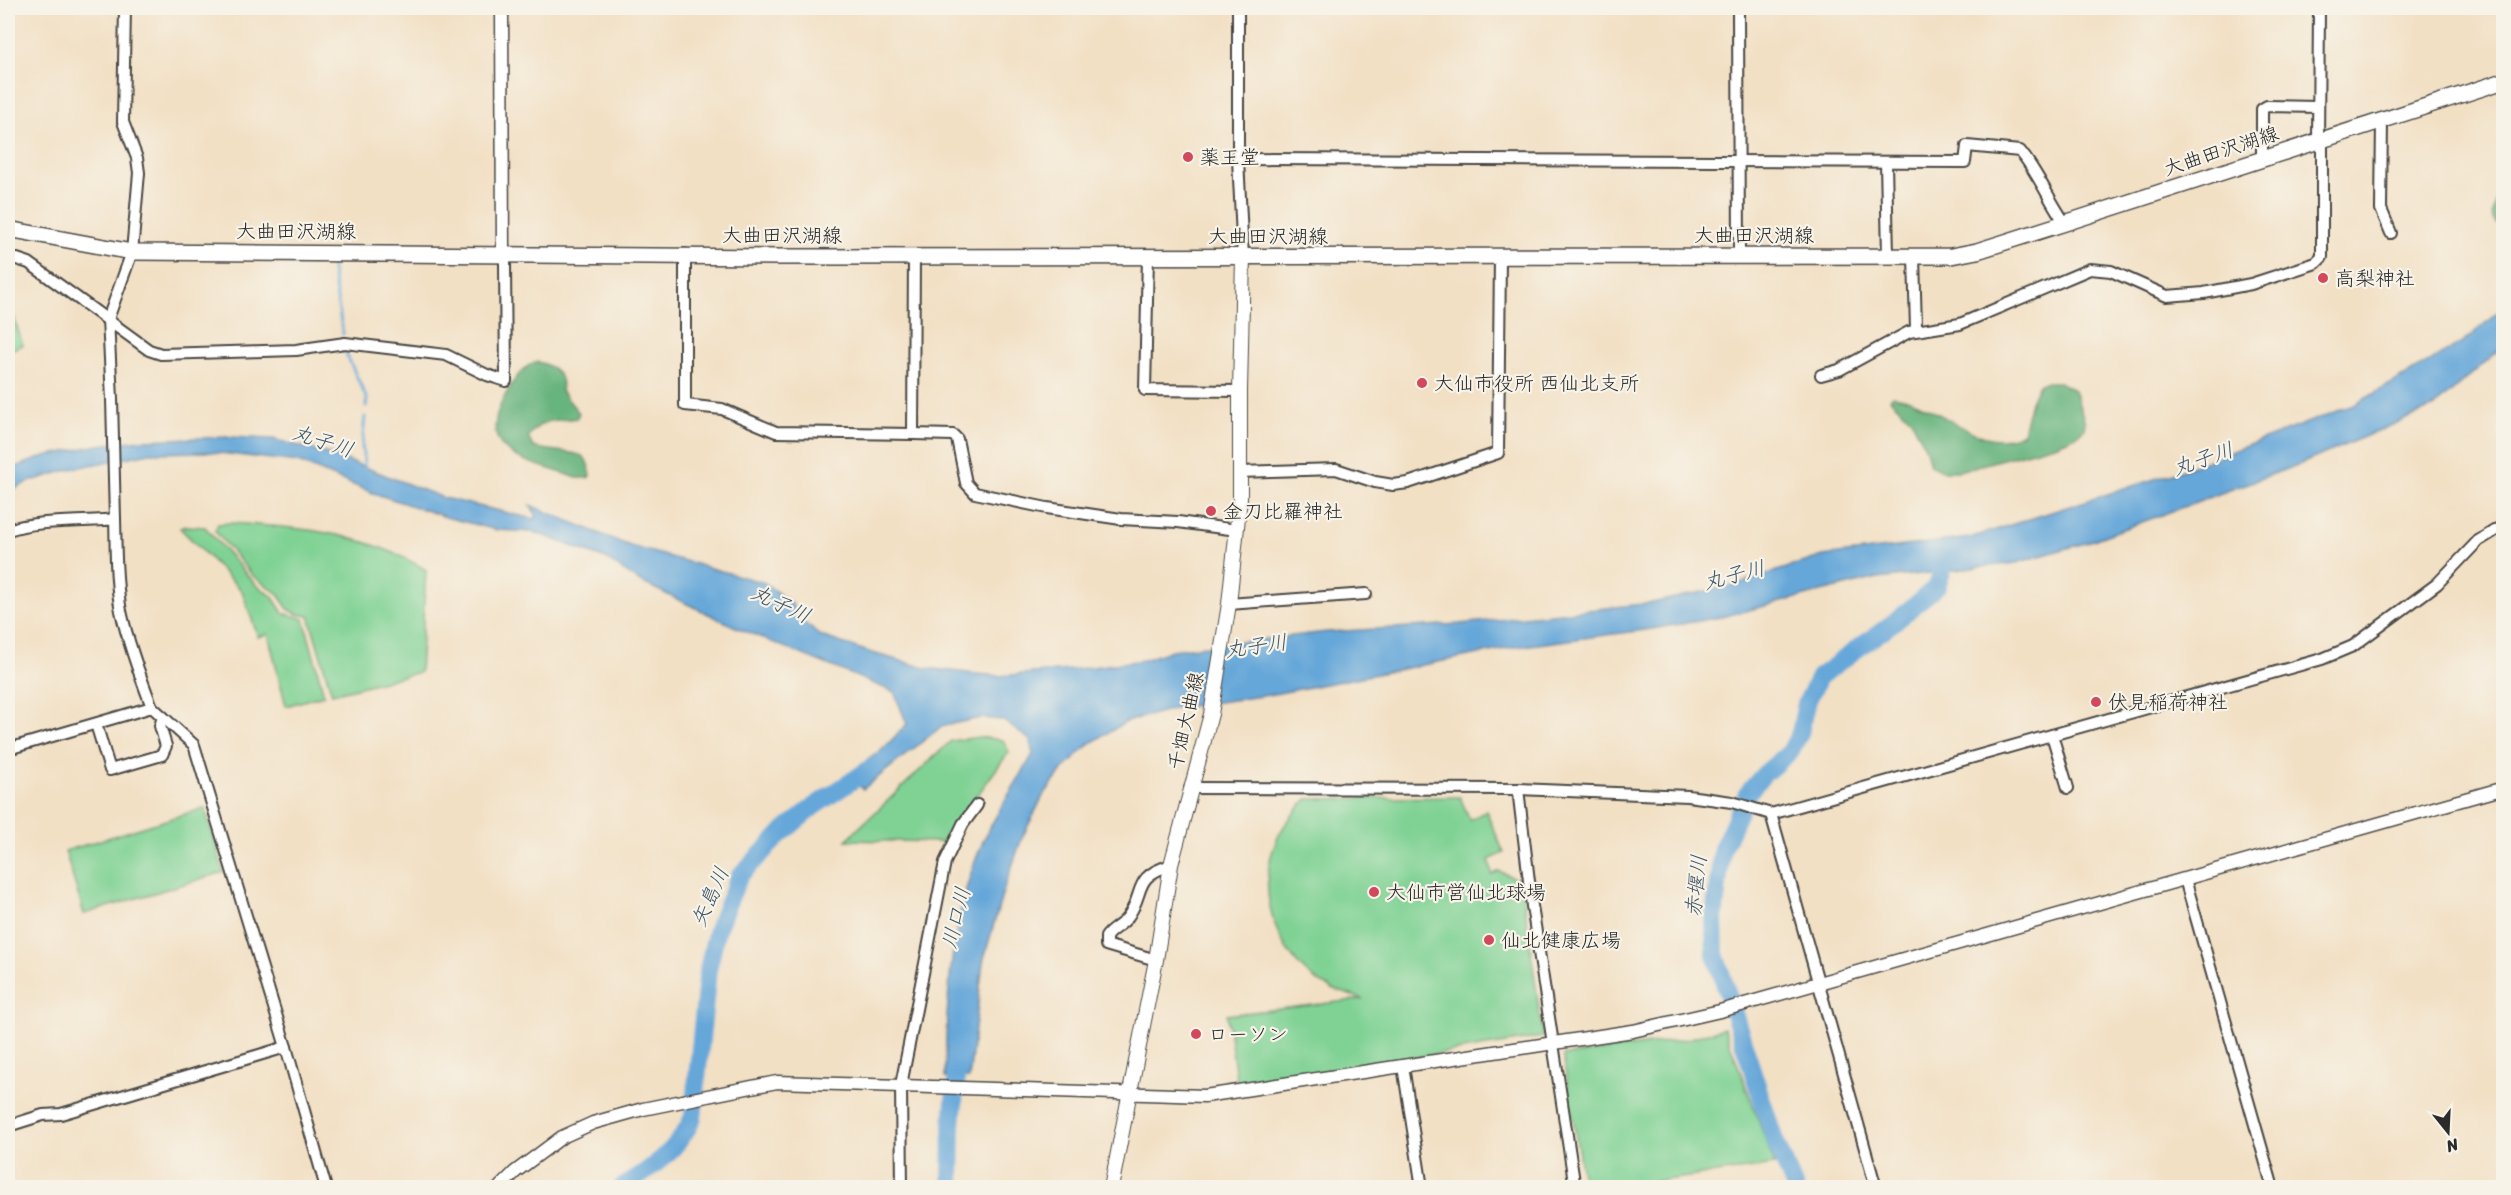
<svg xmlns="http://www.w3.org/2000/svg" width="2511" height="1195" viewBox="0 0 2511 1195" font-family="Sriracha,'Klee One',sans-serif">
  <rect width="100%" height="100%" fill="#f7f3e8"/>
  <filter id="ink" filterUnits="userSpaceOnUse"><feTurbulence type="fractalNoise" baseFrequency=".0167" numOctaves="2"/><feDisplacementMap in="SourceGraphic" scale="12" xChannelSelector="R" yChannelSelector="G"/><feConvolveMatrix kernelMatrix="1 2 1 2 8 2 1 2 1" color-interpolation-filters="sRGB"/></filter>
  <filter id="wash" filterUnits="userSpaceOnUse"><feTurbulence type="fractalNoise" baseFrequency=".008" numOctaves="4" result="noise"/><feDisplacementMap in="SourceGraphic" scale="24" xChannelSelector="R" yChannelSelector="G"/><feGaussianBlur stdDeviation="1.35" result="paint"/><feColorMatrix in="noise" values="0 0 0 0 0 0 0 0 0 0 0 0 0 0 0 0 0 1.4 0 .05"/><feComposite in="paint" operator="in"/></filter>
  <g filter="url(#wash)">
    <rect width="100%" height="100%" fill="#f2e0c5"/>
    <!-- green -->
    <g fill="#80d294" stroke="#567e60" stroke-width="1.5">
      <polygon points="8,300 23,345 8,351"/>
      <path d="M230,523C301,528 363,531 426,570L420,672L332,694L309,616L297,614L288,609L277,593L253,576L215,531L218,524Z"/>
      <polygon points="186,526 205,527 255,584 272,596 283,613 304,619 324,695 286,706 268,634 258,637 242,591 180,528"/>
      <polygon points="979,737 1003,740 1009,752 943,842 846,840 951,741"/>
      <path d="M1460,797L1470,820L1486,811L1504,853L1489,860L1492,875L1499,871L1521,881L1543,1037L1375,1064L1237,1084L1227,1015L1363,999C1345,993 1328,990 1312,977C1271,944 1255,883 1279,835C1286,821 1296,811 1307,799Z"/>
      <polygon points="205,808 224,872 84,914 65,851"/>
      <polygon points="1724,1028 1775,1165 1615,1187 1584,1187 1563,1056 1688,1039"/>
    </g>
    <!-- forest -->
    <g fill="#68b47e" stroke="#4a7054" stroke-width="1.5">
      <path d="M2503,187V225L2501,226C2483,219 2498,197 2503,187Z"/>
      <path d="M537,362C552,365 565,374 561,391L579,413L577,418C555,422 544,416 528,437L533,447C544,451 578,451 584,457C588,461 589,469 591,475L588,478H577C531,461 470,457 506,394C513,382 522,366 537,362Z"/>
      <path d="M2048,382H2059L2074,390L2085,422L2084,429L2076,436L2058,444L1959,471H1942L1930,465L1926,449L1911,419L1890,399L1892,396C1934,398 1980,458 2023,433L2031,401L2039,384Z"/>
    </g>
    <!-- water -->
    <path fill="#66a7d9" stroke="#486982" stroke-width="1.5" d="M2503,308V347L2434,407L2303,463L2085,543L2016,563L1869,580L1721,617L1652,629L1515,647L1269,695L1176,708L1126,722L1089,744L1062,771L1043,796L1022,838L1003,892L983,962L969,1078H945C946,998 951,911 985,837C999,808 1018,781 1033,754L1030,740L1002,720L981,718L942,726L863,789L847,775L884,748L907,724L894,692L740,629L639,581L606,559L534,532L497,530L449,518L373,493L298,462L211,452L150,453L71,469L28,482L8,492V470L45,456L99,445L141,440L228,437L273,439L336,456L444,498L534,519L537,516L530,505L630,546L765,583L792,604L797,617L821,636L869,652L926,668L977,674L999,676L1070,670L1144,660L1172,650L1327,632L1460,624L1652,603L1734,585L1823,556L1970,538L2183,470L2356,404L2462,343Z"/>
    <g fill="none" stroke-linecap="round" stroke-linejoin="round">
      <!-- stream -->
      <g stroke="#66a7d9" stroke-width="3">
        <polyline points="331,264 343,334"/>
        <polyline points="345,351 367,399 366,406"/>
        <polyline points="365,469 362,446 365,417"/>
      </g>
      <!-- river -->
      <g stroke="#66a7d9" stroke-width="18">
        <path d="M621,1188C650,1170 680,1149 693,1117L708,970L717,929L740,875L782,833L813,807L874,766"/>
        <polyline points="951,1188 952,1125 958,1055"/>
        <polyline points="1795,1188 1774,1138 1715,954 1714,919 1722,849 1747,794 1764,774 1790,752 1800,733 1806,704 1819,677 1901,617 1937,586 1947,557"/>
      </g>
    </g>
  </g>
  <g filter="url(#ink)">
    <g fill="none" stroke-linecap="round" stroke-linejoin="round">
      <!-- minor casing -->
      <g stroke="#494642" stroke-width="14">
        <g id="minor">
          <polyline points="1238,8 1238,159 1243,257"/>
          <polyline points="1738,8 1739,256"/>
          <polyline points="2382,121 2381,209 2391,233"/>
          <polyline points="2318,143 2319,8"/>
          <path d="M1238,159L1965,162L1967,146L2020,151C2038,173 2049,200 2065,223"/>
          <polyline points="2262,160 2262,109 2267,106 2318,107"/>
          <polyline points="1886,162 1888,256"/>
          <polyline points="685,254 685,405 722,409 776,432 913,434 914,255"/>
          <polyline points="1148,256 1145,390 1240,391"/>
          <polyline points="1914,256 1916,329"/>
          <polyline points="8,260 17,259 29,263 149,350 161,354 296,350 345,343 446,355 487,375 506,381 505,263 503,253"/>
          <polyline points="1821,375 1839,370 1909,332 1960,324 2090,269 2111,271 2167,296 2204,293 2251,284 2316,263 2322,257 2322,141"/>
          <polyline points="913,434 953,435 957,439 966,483 975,493 1047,508 1121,519 1178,522 1237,530"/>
          <polyline points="1239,472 1336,469 1375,482 1393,485 1408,483 1498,453 1500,257"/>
          <polyline points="115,519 112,399 108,319 132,252 139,173 137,158 123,122 125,8"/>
          <path d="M8,530C41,519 80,523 115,519C116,549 115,580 121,611C128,643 140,676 152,707L8,749"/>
          <polyline points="1229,604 1366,594"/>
          <polyline points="152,707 194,745 286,1047 326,1188"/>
          <polyline points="96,724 110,770 162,755 166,746 160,726 163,717"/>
          <polyline points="2052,735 2068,788"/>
          <polyline points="1190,788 1518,789 1688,796 1732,802 1771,814 2322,659 2353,646 2437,584 2478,541 2504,525"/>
          <polyline points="1518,789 1532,906 1575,1188"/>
          <polyline points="1771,814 1876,1188"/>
          <polyline points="2185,879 2273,1188"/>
          <path d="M1156,960L1109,946L1106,945V937C1111,929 1121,926 1127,918C1146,893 1131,877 1171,865"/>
          <polyline points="1403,1066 1422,1188"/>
          <polyline points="8,1126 43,1115 61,1114 286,1047"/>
          <polyline points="902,1188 901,1085 945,862 963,824 977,805"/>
        </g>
      </g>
      <!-- tertiary casing -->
      <g stroke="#494642" stroke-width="15">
        <g id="tertiary">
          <polyline points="502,8 503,253"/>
          <polyline points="499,1188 515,1172 562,1137 593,1123 643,1109 777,1082 1205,1096 1633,1031 1720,1011 2504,788"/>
        </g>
      </g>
      <!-- secondary casing -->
      <g stroke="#494642" stroke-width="16">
        <polyline id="secondary" points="1111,1188 1156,960 1171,865 1211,714 1229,604 1240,498 1240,391 1243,257"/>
      </g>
      <!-- primary casing -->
      <g stroke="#494642" stroke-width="18">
        <polyline id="primary" points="8,229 132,252 779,257 1951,256 1977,251 2065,223 2504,81"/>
      </g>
      <!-- minor -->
      <use href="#minor" stroke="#fff" stroke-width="10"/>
      <!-- tertiary -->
      <use href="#tertiary" stroke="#fff" stroke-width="12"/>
      <!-- secondary -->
      <use href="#secondary" stroke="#fff" stroke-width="14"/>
      <!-- primary -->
      <use href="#primary" stroke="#fff" stroke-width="15"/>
    </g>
  </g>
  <!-- markers -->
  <g fill="#d1495b" stroke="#f7f3e8" stroke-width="2">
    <circle cx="1188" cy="157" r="6"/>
    <circle cx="2323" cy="278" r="6"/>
    <circle cx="1422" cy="383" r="6"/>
    <circle cx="1211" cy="511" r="6"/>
    <circle cx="2096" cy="702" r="6"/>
    <circle cx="1374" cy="892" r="6"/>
    <circle cx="1489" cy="940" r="6"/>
    <circle cx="1196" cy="1034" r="6"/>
  </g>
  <g text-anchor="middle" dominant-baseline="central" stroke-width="4.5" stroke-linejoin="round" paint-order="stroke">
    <!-- street labels -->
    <g font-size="20" fill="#2b2b2b" stroke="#f7f3e8">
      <text transform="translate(2221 151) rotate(-18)">大曲田沢湖線</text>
      <text x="296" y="231">大曲田沢湖線</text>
      <text x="782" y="235">大曲田沢湖線</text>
      <text x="1754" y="235">大曲田沢湖線</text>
      <text x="1268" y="236">大曲田沢湖線</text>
      <text transform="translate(1186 721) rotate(-77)">千畑大曲線</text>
    </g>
    <!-- poi labels -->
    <g font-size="20" fill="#2b2b2b" stroke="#f7f3e8" text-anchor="start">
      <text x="1200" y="157">薬王堂</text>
      <text x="2335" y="278">高梨神社</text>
      <text x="1434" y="383">大仙市役所 西仙北支所</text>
      <text x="1223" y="511">金刀比羅神社</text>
      <text x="2108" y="702">伏見稲荷神社</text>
      <text x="1386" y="892">大仙市営仙北球場</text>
      <text x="1501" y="940">仙北健康広場</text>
      <text x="1208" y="1034">ローソン</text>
    </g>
    <!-- water labels -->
    <g font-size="21" font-style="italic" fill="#405668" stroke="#f7f3e8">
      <text transform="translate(323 441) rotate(18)">丸子川</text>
      <text transform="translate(2203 459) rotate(-19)">丸子川</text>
      <text transform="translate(1734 575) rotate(-14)">丸子川</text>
      <text transform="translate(781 604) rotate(25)">丸子川</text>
      <text transform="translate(1256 646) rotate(-8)">丸子川</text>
      <text transform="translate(1696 886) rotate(-84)">赤堰川</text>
      <text transform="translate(710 897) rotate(-66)">矢島川</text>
      <text transform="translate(956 918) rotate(-76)">川口川</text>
    </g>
  </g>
  <!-- margin -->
  <rect width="2511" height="1195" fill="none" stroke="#f7f3e8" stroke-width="30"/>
  <!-- north arrow -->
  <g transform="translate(2448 1132) rotate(162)" stroke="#f7f3e8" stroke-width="4.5" paint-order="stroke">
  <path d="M0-4.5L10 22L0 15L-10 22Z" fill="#2b2b2b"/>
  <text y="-9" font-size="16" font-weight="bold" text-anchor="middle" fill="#2b2b2b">N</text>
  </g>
</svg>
